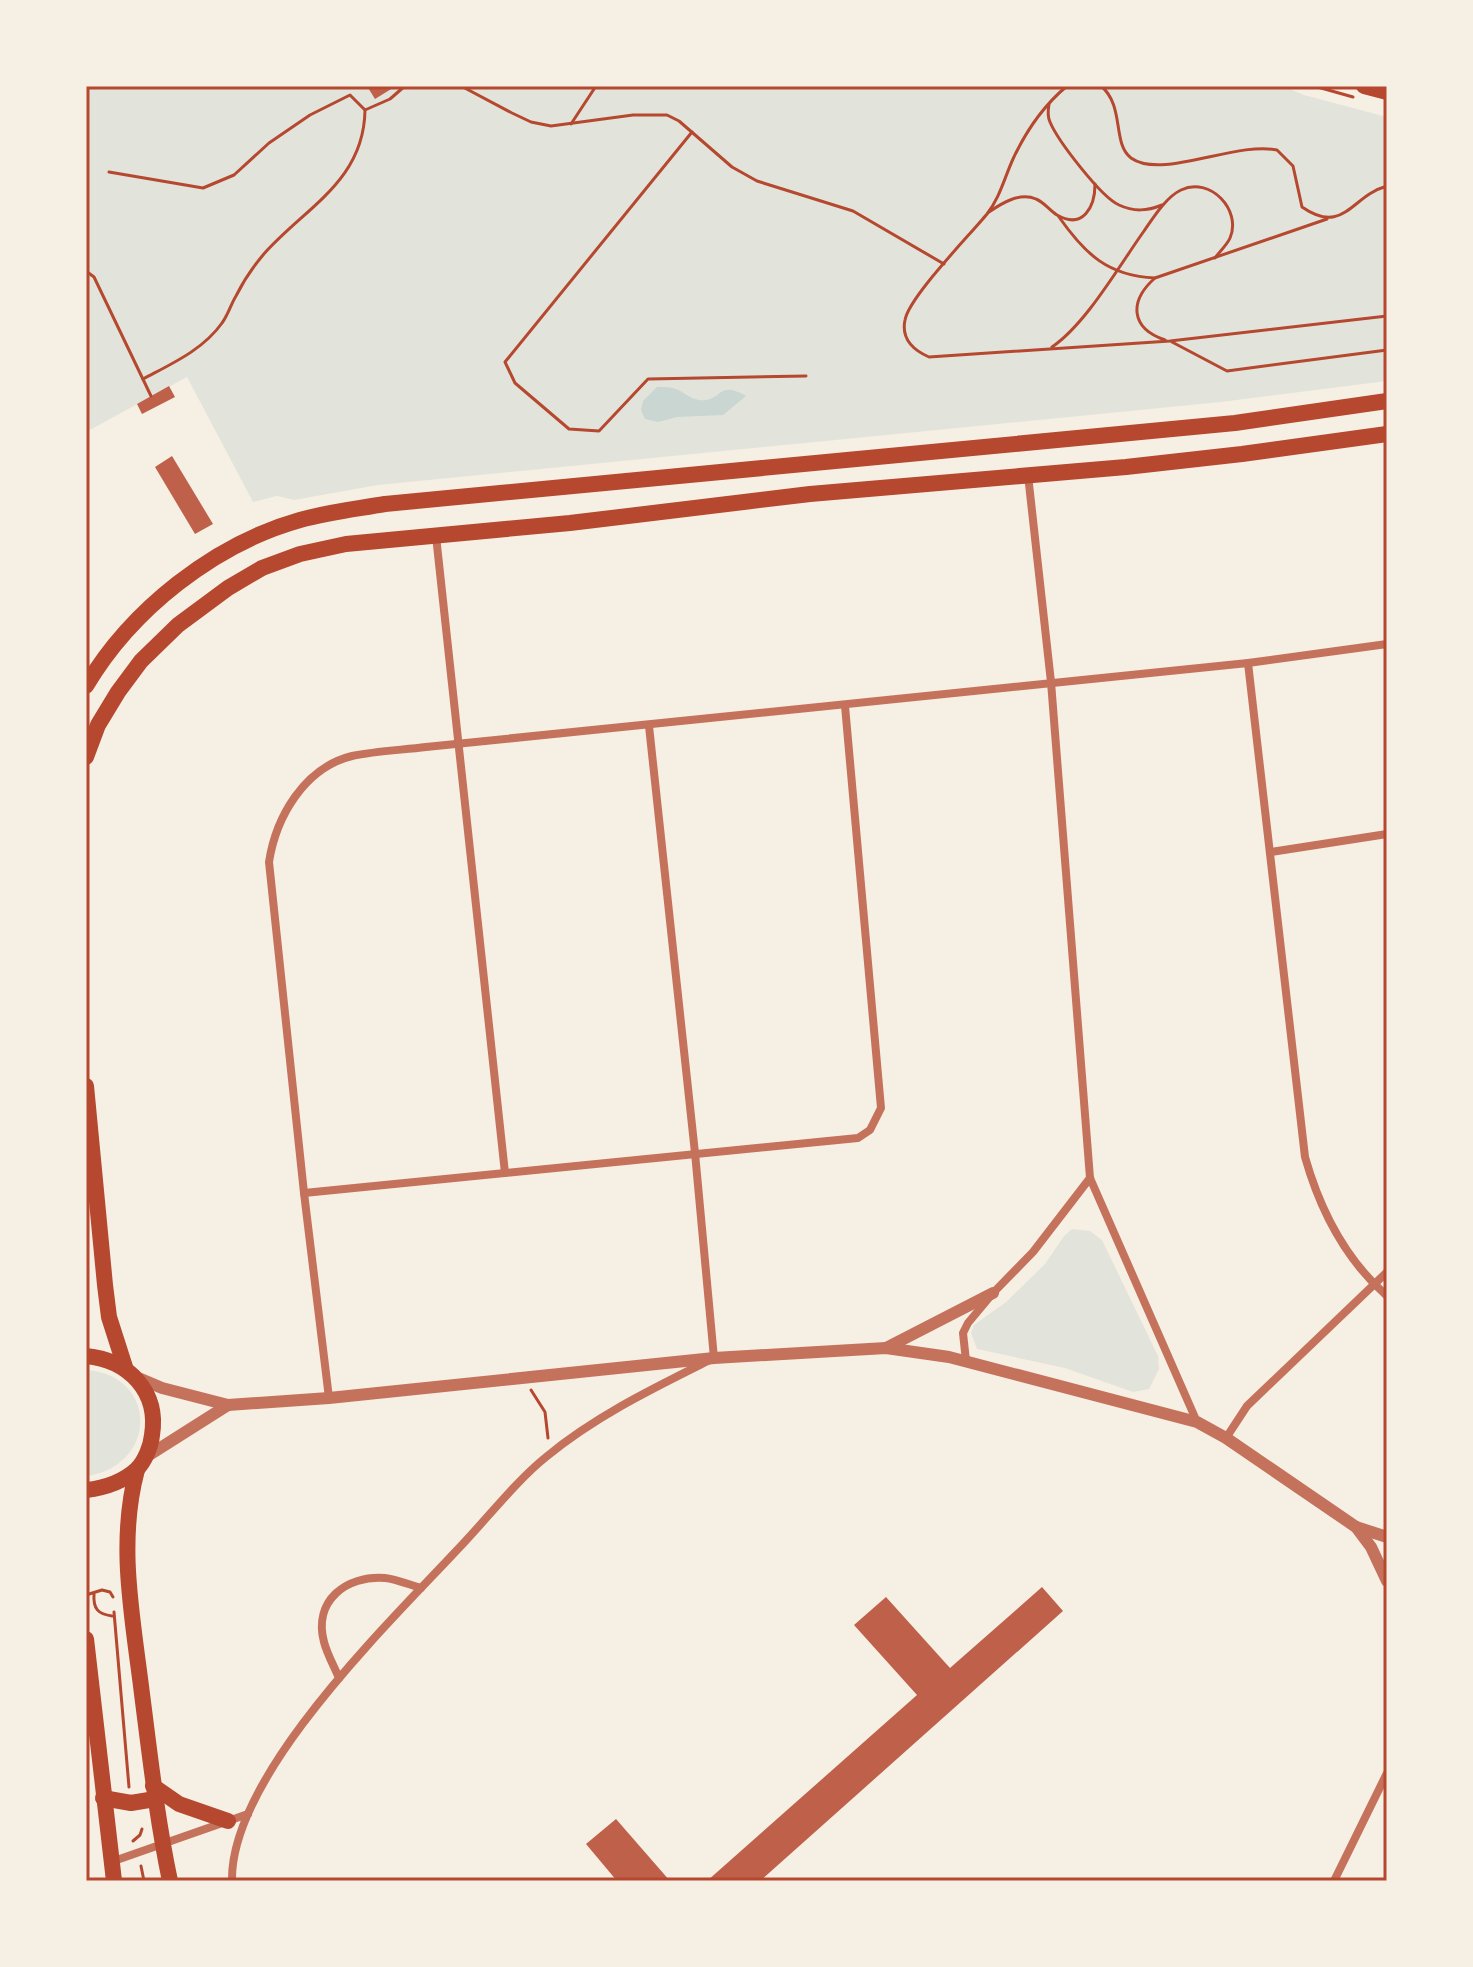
<svg xmlns="http://www.w3.org/2000/svg" width="1473" height="1967" viewBox="0 0 1473 1967" font-family="Inter,sans-serif">
  <rect width="100%" height="100%" fill="#f6efe4"/>
  <!-- green -->
  <g fill="#e2e4dc">
    <polygon points="86,86 1283,86 1304,95 1387,117 1387,381 1221,402 378,485 294,500 277,496 253,502 187,377 86,432"/>
    <polygon points="1072,1229 1090,1231 1102,1240 1158,1356 1159,1369 1149,1389 1133,1392 1065,1368 977,1349 971,1333 974,1325 1006,1302 1045,1264 1064,1236"/>
    <path d="M86,1370C156,1374 160,1463 88,1476Z"/>
  </g>
  <!-- water -->
  <path fill="#c9d6d2" d="M657,387C663,387 670,387 676,389C684,392 690,399 699,400C723,403 716,379 746,396L723,415L677,417L658,422L645,419L641,410L643,401Z"/>
  <!-- building -->
  <g fill="#bf614a">
    <polygon points="367,86 396,86 375,99"/>
    <polygon points="169,386 175,397 142,414 137,404"/>
    <polygon points="172,456 213,524 195,534 155,467"/>
    <polygon points="1042,1587 1063,1611 760,1881 707,1881 917,1695 854,1625 886,1597 950,1668"/>
    <polygon points="616,1819 670,1881 617,1881 586,1844"/>
  </g>
  <g fill="none" stroke-linecap="round" stroke-linejoin="round">
    <!-- path -->
    <g stroke="#b5482f" stroke-width="3">
      <polyline points="461,86 512,113 531,122 551,126 633,115 667,115 679,121 732,167 757,181 853,211 944,264"/>
      <path d="M1067,86C1043,106 1026,131 1013,159C1004,179 1000,197 987,214C969,236 909,297 905,320C901,339 913,350 929,357L1170,341L1387,316"/>
      <path d="M1101,86C1125,106 1112,144 1131,158C1162,180 1236,141 1277,150L1293,166L1302,207C1344,236 1351,196 1387,186"/>
      <polyline points="1314,86 1353,97"/>
      <path d="M1049,104C1048,110 1047,116 1050,122C1058,141 1101,197 1119,205C1134,212 1147,211 1162,205"/>
      <polyline points="365,110 390,99 405,86"/>
      <polyline points="571,124 596,86"/>
      <polyline points="692,132 505,362 515,383 569,429 599,431 648,379 806,376"/>
      <path d="M109,172L203,188L234,175L269,143L310,115L350,95L365,110C364,182 304,208 263,255C253,267 243,282 236,296C231,304 228,315 222,323C203,350 171,364 143,379"/>
      <path d="M989,212C1002,203 1020,192 1036,199C1044,202 1050,211 1057,215C1083,230 1095,207 1095,184"/>
      <path d="M1059,217C1085,254 1108,276 1155,278"/>
      <polyline points="86,271 94,277 151,396"/>
      <path d="M1165,340C1130,328 1129,301 1155,278L1327,219"/>
      <polyline points="1172,342 1227,371 1387,350"/>
      <path d="M1052,347C1086,324 1119,266 1144,231C1153,218 1166,197 1181,190C1210,176 1242,210 1230,238C1227,245 1219,252 1215,258"/>
      <polyline points="531,1390 545,1412 548,1438"/>
      <path d="M94,1594C93,1609 98,1614 112,1616"/>
      <polyline points="86,1595 102,1590 110,1592 113,1597"/>
      <polyline points="114,1612 129,1787"/>
      <polyline points="133,1841 140,1835 142,1829"/>
      <polyline points="141,1866 144,1881"/>
    </g>
    <!-- minor -->
    <g stroke="#c5725c" stroke-width="8">
      <polyline points="1028,475 1051,682 1090,1178 1197,1422"/>
      <polyline points="436,536 505,1173"/>
      <path d="M1248,663L1305,1157C1320,1210 1345,1259 1387,1296"/>
      <polyline points="1271,852 1387,834"/>
      <polyline points="304,1193 858,1138 870,1130 881,1108 845,706"/>
      <polyline points="966,1361 963,1333 968,1323 993,1293 1033,1252 1090,1178"/>
      <path d="M329,1398L304,1193L269,862C276,817 304,768 352,756C376,751 402,750 426,747L1248,663L1387,644"/>
      <polyline points="1226,1438 1247,1406 1387,1272"/>
      <path d="M339,1678C334,1666 327,1654 324,1642C313,1601 346,1575 385,1578C396,1579 410,1585 421,1588"/>
      <polyline points="111,1862 248,1814"/>
      <path d="M232,1881C230,1776 389,1623 458,1549C486,1520 515,1482 546,1457C597,1415 656,1387 714,1358L695,1153L649,726"/>
      <polyline points="1334,1881 1387,1773"/>
    </g>
    <!-- tertiary -->
    <g stroke="#c5725c" stroke-width="12">
      <polyline points="886,1348 993,1293"/>
      <polyline points="136,1377 162,1388 228,1405"/>
      <polyline points="146,1457 228,1405 329,1398 714,1358 886,1348 949,1357 1197,1422 1226,1438 1356,1527 1371,1547 1387,1581"/>
      <polyline points="1356,1527 1387,1537"/>
    </g>
    <!-- primary -->
    <g stroke="#b5482f" stroke-width="16">
      <polyline points="1364,86 1387,92"/>
      <path d="M86,686C131,610 214,544 300,520C328,512 356,509 385,504L1235,423L1387,401"/>
      <polyline points="86,757 98,725 118,692 141,661 178,625 228,588 262,568 300,554 346,544 570,523 810,494 1126,467 1242,454 1387,434"/>
      <polyline points="86,1086 105,1285 109,1317 125,1367"/>
      <path d="M86,1356C129,1360 159,1392 152,1435C151,1446 145,1461 137,1469C123,1482 104,1488 86,1490"/>
      <path d="M137,1470C117,1544 133,1619 142,1694C150,1756 157,1819 170,1881"/>
      <polyline points="86,1639 114,1881"/>
      <polyline points="153,1786 179,1804 228,1821"/>
      <polyline points="103,1798 131,1803 155,1799"/>
    </g>
  </g>
  <!-- border -->
  <rect width="1473" height="1967" fill="none" stroke="#f6efe4" stroke-width="176"/>
  <rect x="88" y="88" width="1297" height="1791" fill="none" stroke="#b5482f" stroke-width="3"/>
</svg>
